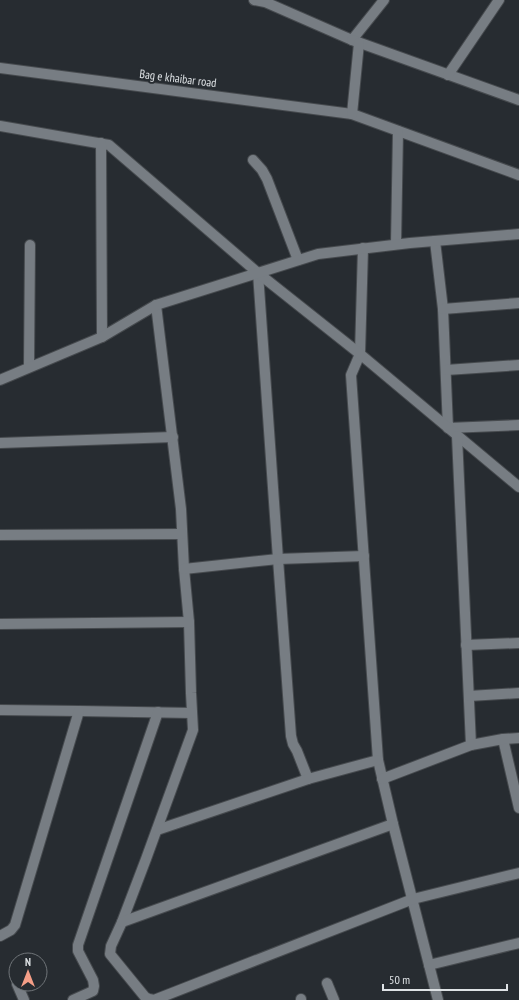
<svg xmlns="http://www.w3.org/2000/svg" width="519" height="1000" viewBox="0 0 519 1000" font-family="'PT Sans Narrow',sans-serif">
  <rect width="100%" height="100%" fill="#272c31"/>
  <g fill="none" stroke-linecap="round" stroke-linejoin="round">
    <!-- street casing -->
    <g stroke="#464a4e" stroke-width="12">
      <g id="street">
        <polyline points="254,0 265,2 352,40 384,0"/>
        <polyline points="352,40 519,100"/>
        <polyline points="0,68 352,114 519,175"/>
        <polyline points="448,75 499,0"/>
        <polyline points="352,114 359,43"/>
        <polyline points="0,126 109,145 258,273 278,559 291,736 293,744 297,751 308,779"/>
        <polyline points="101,143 102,337"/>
        <polyline points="253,160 262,170 267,179 298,260"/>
        <polyline points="435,241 443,309 448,428 519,425"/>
        <polyline points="396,244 398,131"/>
        <polyline points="363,248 360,354 351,375 378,760 393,824 438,1000"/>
        <polyline points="258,273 360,354 519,487"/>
        <polyline points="156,305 181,509 184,569 189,622 191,693 193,730 146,859 122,922 111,946 110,954 145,997 149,999 154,1000 413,899 519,873"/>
        <polyline points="443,309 519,303"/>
        <polyline points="29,367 30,245"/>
        <polyline points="446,370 519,365"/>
        <polyline points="0,380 102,337 156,305 318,254 410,243 519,234"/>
        <polyline points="457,436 471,745"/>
        <polyline points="0,443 173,437"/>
        <polyline points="0,535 182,534"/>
        <polyline points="184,569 278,559 364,556"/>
        <polyline points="0,624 189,622"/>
        <polyline points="466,645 519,643"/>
        <polyline points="469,696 519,693"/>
        <polyline points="0,710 79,711 192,713"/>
        <polyline points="503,739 519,808"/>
        <polyline points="382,779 471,745 503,739 519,738"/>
        <polyline points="157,830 308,779 378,760"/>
        <polyline points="122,922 393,824"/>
        <polyline points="0,936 11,930 15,925 79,711"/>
        <polyline points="429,965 519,943"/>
        <polyline points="327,983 334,1000"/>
        <polyline points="17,984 24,1000"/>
        <polyline points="301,999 301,1000"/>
        <polyline points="73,1000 93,991 94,986 93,980 78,951 78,945 158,712"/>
      </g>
    </g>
    <!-- street -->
    <use href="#street" stroke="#777d83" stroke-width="10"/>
  </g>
  <g text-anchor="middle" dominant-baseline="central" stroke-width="4" stroke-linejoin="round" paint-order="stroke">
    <!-- street labels -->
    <g font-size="12" fill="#dee2e5" stroke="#272c31">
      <text transform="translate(178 78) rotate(7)">Bag e khaibar road</text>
    </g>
  </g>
  <!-- north arrow -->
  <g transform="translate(28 972)"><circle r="19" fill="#272c31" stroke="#707579"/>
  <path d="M0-3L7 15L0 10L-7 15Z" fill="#f49e87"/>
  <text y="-6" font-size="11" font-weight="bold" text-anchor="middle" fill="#dee2e5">N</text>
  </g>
  <!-- scale -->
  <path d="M383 984v6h124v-6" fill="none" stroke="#dee2e5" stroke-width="2"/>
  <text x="389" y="984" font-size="12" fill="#dee2e5" stroke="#272c31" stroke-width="3" paint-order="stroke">50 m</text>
</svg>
